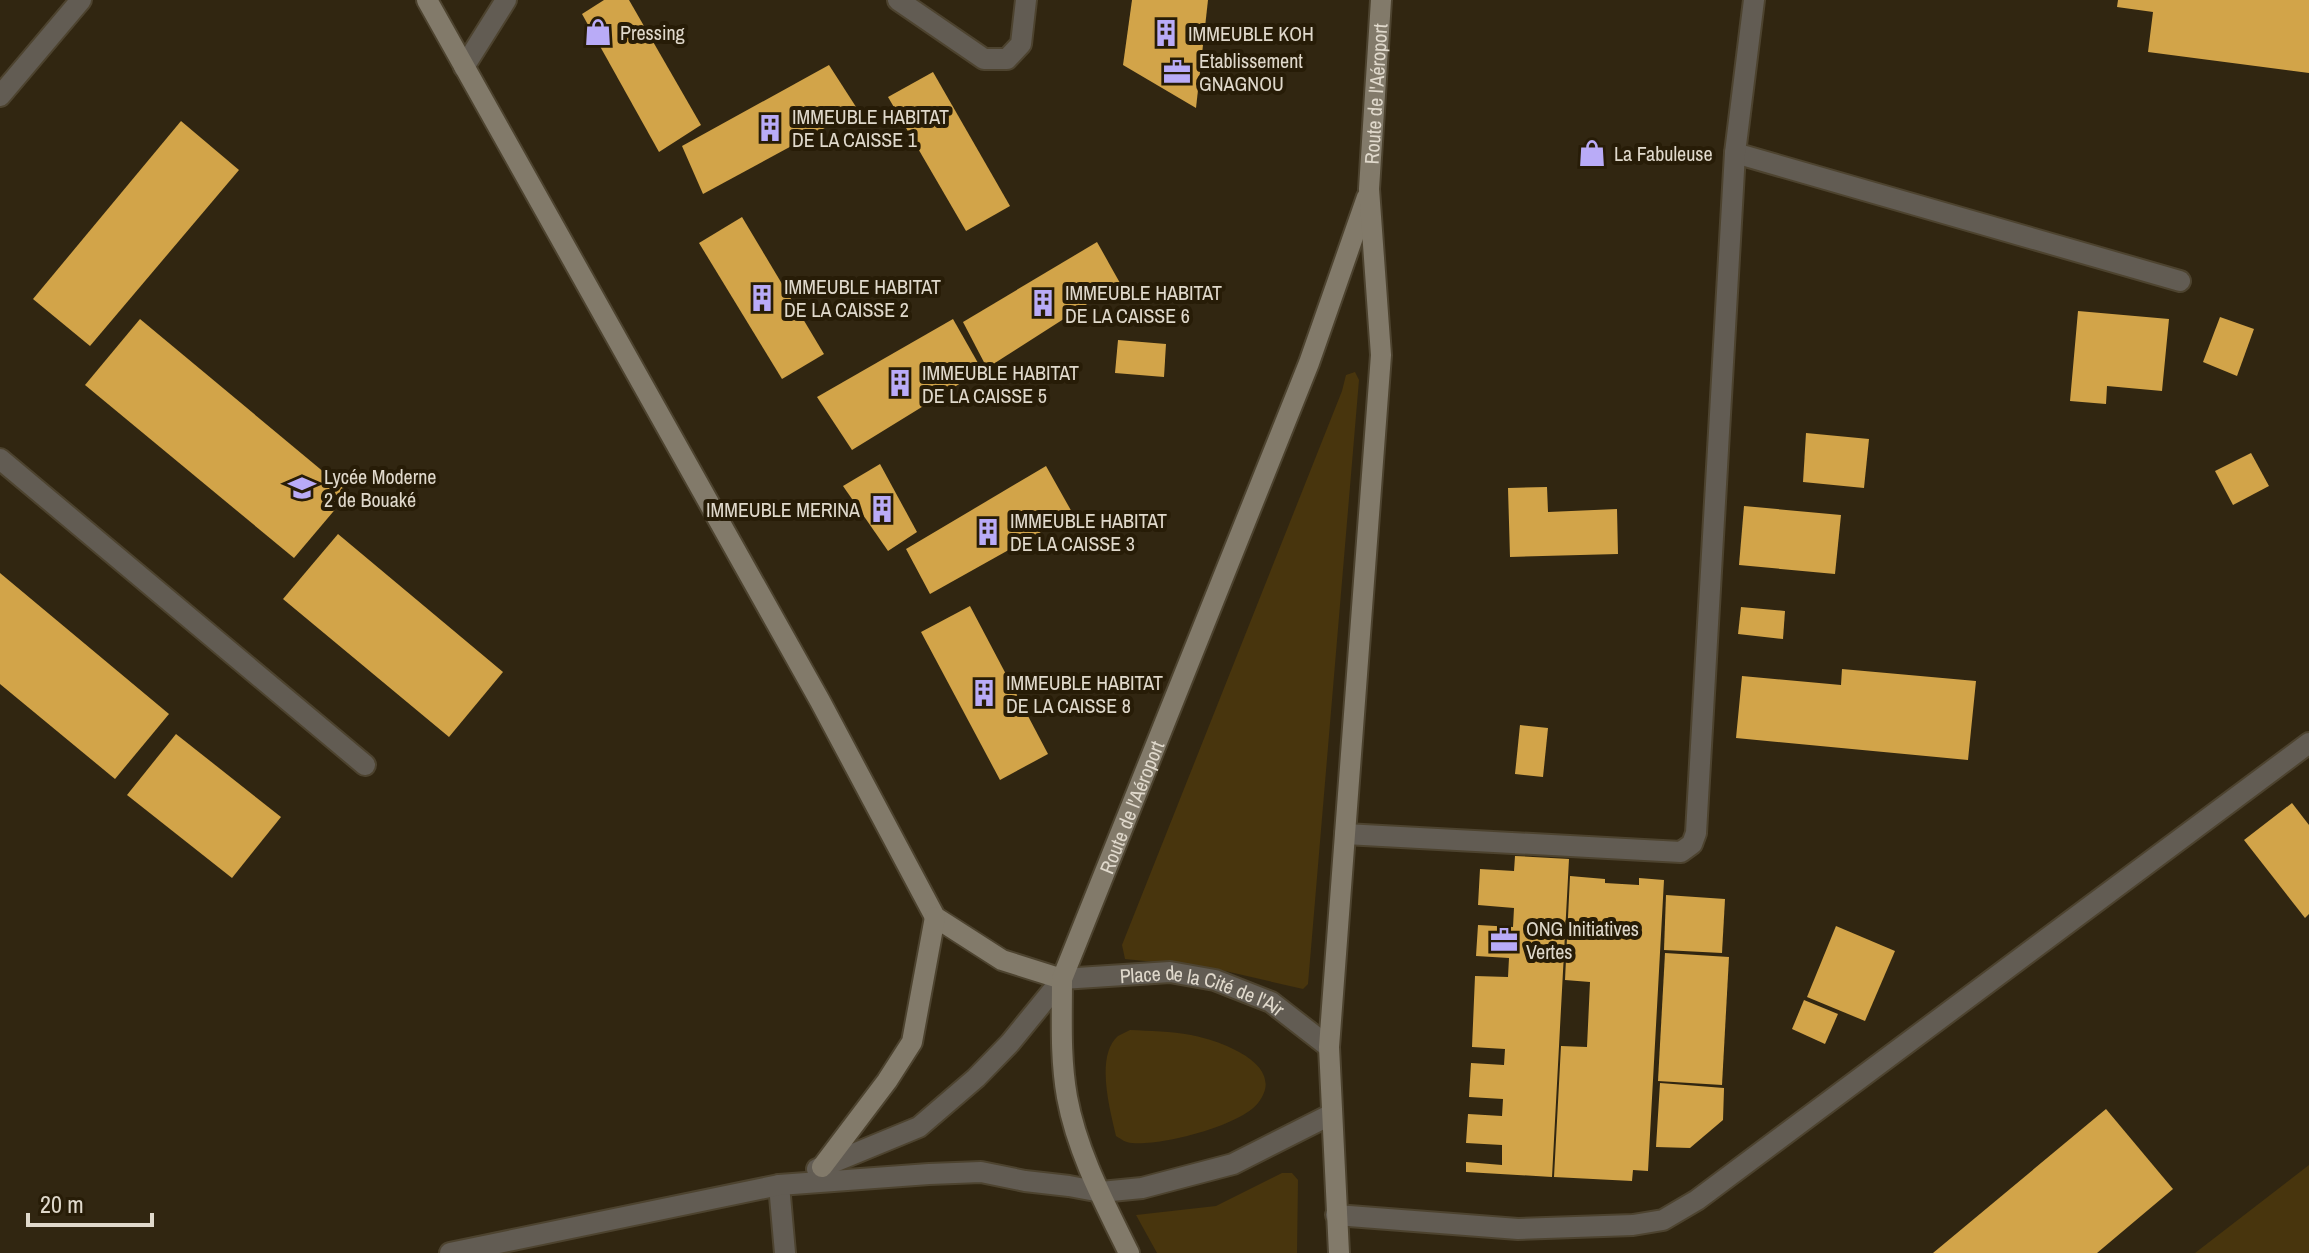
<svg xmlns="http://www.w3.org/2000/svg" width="2309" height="1253" viewBox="0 0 2309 1253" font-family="'Archivo Narrow',sans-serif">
  <rect width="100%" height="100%" fill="#312611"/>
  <!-- green -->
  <g fill="#48350d">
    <polygon points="1355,372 1359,380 1308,984 1303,989 1212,968 1125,959 1122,945 1342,391 1346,375"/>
    <path d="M1130,1030C1150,1031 1171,1031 1191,1035C1218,1040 1289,1064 1258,1103C1240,1126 1161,1146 1132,1143C1126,1143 1121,1139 1116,1136C1110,1110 1095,1056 1118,1036C1122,1034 1126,1032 1130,1030Z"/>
    <polygon points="2309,1165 2309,1253 2195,1253"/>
    <polygon points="1282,1173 1292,1173 1298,1180 1297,1253 1157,1253 1136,1215 1216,1206"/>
  </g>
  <!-- building -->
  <g fill="#d2a449">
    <polygon points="604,0 629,0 701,125 659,152 582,14"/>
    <polygon points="1132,0 1208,0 1196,108 1123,65"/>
    <polygon points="2118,0 2309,0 2309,73 2148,52 2153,12 2117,7"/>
    <polygon points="829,65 858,110 703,194 682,146"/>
    <polygon points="933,72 1010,206 966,231 888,97"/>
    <polygon points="181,121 239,170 90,346 33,299"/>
    <polygon points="742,217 824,354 782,379 699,243"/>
    <polygon points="1097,242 1120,283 987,368 963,322"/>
    <polygon points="2078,311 2169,319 2162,391 2107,386 2106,404 2070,401"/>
    <polygon points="2220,317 2254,329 2237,376 2203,362"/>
    <polygon points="140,319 349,493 294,558 85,385"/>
    <polygon points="953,319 982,370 852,450 817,397"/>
    <polygon points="1118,340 1166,344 1164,377 1115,373"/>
    <polygon points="1806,433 1869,439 1864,488 1803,482"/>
    <polygon points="2251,453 2269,486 2233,505 2215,471"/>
    <polygon points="880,464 917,532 888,551 843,486"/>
    <polygon points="1046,466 1073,514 930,594 906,549"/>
    <polygon points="1547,487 1548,512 1617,509 1618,554 1510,557 1508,488"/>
    <polygon points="1744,506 1841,515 1835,574 1739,565"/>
    <polygon points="338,534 503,672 449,737 283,599"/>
    <polygon points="0,573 169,714 115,779 0,684"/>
    <polygon points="970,606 1048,754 1000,780 921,632"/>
    <polygon points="1741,607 1785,611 1783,639 1738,634"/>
    <polygon points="1842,669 1976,681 1968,760 1736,738 1742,676 1841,685"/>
    <polygon points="1520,725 1548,728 1543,777 1515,774"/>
    <polygon points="176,734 281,817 232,878 127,795"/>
    <polygon points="2292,803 2309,825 2309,914 2305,918 2244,840"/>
    <polygon points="1515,856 1569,859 1552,1177 1466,1172 1466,1162 1502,1165 1502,1145 1466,1143 1468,1114 1502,1116 1503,1099 1469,1097 1471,1063 1504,1065 1505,1049 1472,1047 1475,976 1508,977 1509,958 1476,956 1478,925 1513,927 1514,908 1478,905 1480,869 1514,871"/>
    <polygon points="1570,876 1605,879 1605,883 1639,885 1639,878 1664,880 1648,1171 1633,1170 1632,1181 1554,1177 1561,1046 1587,1047 1590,982 1565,980"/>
    <polygon points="1666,895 1725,899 1722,953 1664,950"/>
    <polygon points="1836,926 1895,951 1865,1021 1807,997"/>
    <polygon points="1665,953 1729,957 1722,1085 1658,1081"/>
    <polygon points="1804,1000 1838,1014 1825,1044 1792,1029"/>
    <polygon points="1660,1083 1724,1088 1723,1120 1690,1148 1656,1147"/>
    <polygon points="2106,1109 2173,1189 2097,1253 1933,1253"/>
  </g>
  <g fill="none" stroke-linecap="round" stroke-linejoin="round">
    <!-- service casing -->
    <g stroke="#4d432f" stroke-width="24">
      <g id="service">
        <polyline points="0,96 81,0"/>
        <polyline points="0,459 365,765"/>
      </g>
    </g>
    <!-- minor casing -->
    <g stroke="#4d432f" stroke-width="24">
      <g id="minor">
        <polyline points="898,0 984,59 1007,59 1021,44 1026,0"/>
        <polyline points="464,67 506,0"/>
        <polyline points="1735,153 2180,281"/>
        <polyline points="1345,834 1681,852 1692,844 1696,833 1735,153 1754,0"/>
        <polyline points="779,1185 785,1253"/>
        <polyline points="1336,1215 1518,1229 1633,1225 1663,1220 1697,1200 2309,743"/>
      </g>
    </g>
    <!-- tertiary casing -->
    <g stroke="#4d432f" stroke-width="24">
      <g id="tertiary">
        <path id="s1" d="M817,1169L919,1127L976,1078L1010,1043L1062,979L1170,972L1215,980L1271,1002L1329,1047"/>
        <polyline points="450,1253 779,1185 929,1174 981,1172 1025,1181 1069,1186 1101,1192 1142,1188 1233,1164 1332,1114"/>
      </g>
    </g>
    <!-- secondary casing -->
    <g stroke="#4d432f" stroke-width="24">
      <g id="secondary">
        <polyline points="427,0 820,701 935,917 1002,960 1062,979"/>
        <polyline points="822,1167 887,1081 912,1042 935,917"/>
        <path id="s2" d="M1129,1253C1105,1204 1077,1152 1067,1097C1060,1058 1062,1018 1062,979L1309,363L1367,197"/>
        <path id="s3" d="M1339,1253L1329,1047L1381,355L1369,189L1381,0"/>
      </g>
    </g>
    <!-- service -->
    <use href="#service" stroke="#625c53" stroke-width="20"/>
    <!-- minor -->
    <use href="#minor" stroke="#625c53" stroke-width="20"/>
    <!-- tertiary -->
    <use href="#tertiary" stroke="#625c53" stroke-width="20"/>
    <!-- secondary -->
    <use href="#secondary" stroke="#827a6a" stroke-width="20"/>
  </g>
  <!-- icons -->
  <defs>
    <g id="shop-bare" transform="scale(2.16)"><path d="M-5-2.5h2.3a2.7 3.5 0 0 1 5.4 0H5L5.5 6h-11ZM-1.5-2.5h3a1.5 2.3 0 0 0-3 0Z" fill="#b9abf7" stroke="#271c07" stroke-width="2.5" paint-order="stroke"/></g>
    <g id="building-bare" transform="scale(2.16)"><path d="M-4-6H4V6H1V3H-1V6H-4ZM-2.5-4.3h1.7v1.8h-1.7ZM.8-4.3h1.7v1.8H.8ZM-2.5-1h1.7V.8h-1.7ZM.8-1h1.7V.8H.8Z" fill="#b9abf7" stroke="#271c07" stroke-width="2.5" paint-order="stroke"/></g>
    <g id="office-bare" transform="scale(2.16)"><path d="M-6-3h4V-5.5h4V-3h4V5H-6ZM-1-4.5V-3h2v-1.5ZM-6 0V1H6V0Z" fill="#b9abf7" stroke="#271c07" stroke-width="2.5" paint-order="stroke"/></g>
    <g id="school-bare" transform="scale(2.16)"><path d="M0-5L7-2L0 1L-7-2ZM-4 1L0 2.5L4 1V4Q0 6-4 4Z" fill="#b9abf7" stroke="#271c07" stroke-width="2.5" paint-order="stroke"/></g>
  </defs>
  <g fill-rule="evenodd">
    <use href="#shop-bare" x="598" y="32"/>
    <use href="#building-bare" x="1166" y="33"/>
    <use href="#office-bare" x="1177" y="72"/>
    <use href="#building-bare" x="770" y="128"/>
    <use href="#shop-bare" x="1592" y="153"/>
    <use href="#building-bare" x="762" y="298"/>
    <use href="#building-bare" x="1043" y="303"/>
    <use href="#building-bare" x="900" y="383"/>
    <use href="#school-bare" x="302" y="488"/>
    <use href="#building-bare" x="882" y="509"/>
    <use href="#building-bare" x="988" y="532"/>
    <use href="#building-bare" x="984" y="693"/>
    <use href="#office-bare" x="1504" y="940"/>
  </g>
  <g text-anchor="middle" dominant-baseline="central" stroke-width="8" stroke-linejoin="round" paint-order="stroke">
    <!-- poi labels -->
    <g font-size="20" fill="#e0d9cc" stroke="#271c07" text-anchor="start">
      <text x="620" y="32">Pressing</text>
      <text x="1188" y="33">IMMEUBLE KOH</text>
      <text x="1199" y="60">Etablissement<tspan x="1199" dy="23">GNAGNOU</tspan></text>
      <text x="792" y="116">IMMEUBLE HABITAT<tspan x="792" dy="23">DE LA CAISSE 1</tspan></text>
      <text x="1614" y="153">La Fabuleuse</text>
      <text x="784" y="286">IMMEUBLE HABITAT<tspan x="784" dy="23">DE LA CAISSE 2</tspan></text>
      <text x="1065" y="292">IMMEUBLE HABITAT<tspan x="1065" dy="23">DE LA CAISSE 6</tspan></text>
      <text x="922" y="372">IMMEUBLE HABITAT<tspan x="922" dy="23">DE LA CAISSE 5</tspan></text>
      <text x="324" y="476">Lycée Moderne<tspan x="324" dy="23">2 de Bouaké</tspan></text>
      <text x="860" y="509" text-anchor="end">IMMEUBLE MERINA</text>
      <text x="1010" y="520">IMMEUBLE HABITAT<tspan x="1010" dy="23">DE LA CAISSE 3</tspan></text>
      <text x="1006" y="682">IMMEUBLE HABITAT<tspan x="1006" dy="23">DE LA CAISSE 8</tspan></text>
      <text x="1526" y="928">ONG Initiatives<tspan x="1526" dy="23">Vertes</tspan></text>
    </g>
    <!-- street labels -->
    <g font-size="20" fill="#e0d9cc" stroke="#271c07">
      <text stroke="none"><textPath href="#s3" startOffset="1162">Route de l'Aéroport</textPath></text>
      <text stroke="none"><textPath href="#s2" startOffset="472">Route de l'Aéroport</textPath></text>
      <text stroke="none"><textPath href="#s1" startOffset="460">Place de la Cité de l'Air</textPath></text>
    </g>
  </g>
  <!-- scale -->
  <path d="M28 1213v12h124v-12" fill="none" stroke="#e0d9cc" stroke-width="4"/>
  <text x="40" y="1213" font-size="24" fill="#e0d9cc" stroke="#271c07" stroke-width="6" paint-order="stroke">20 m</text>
</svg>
